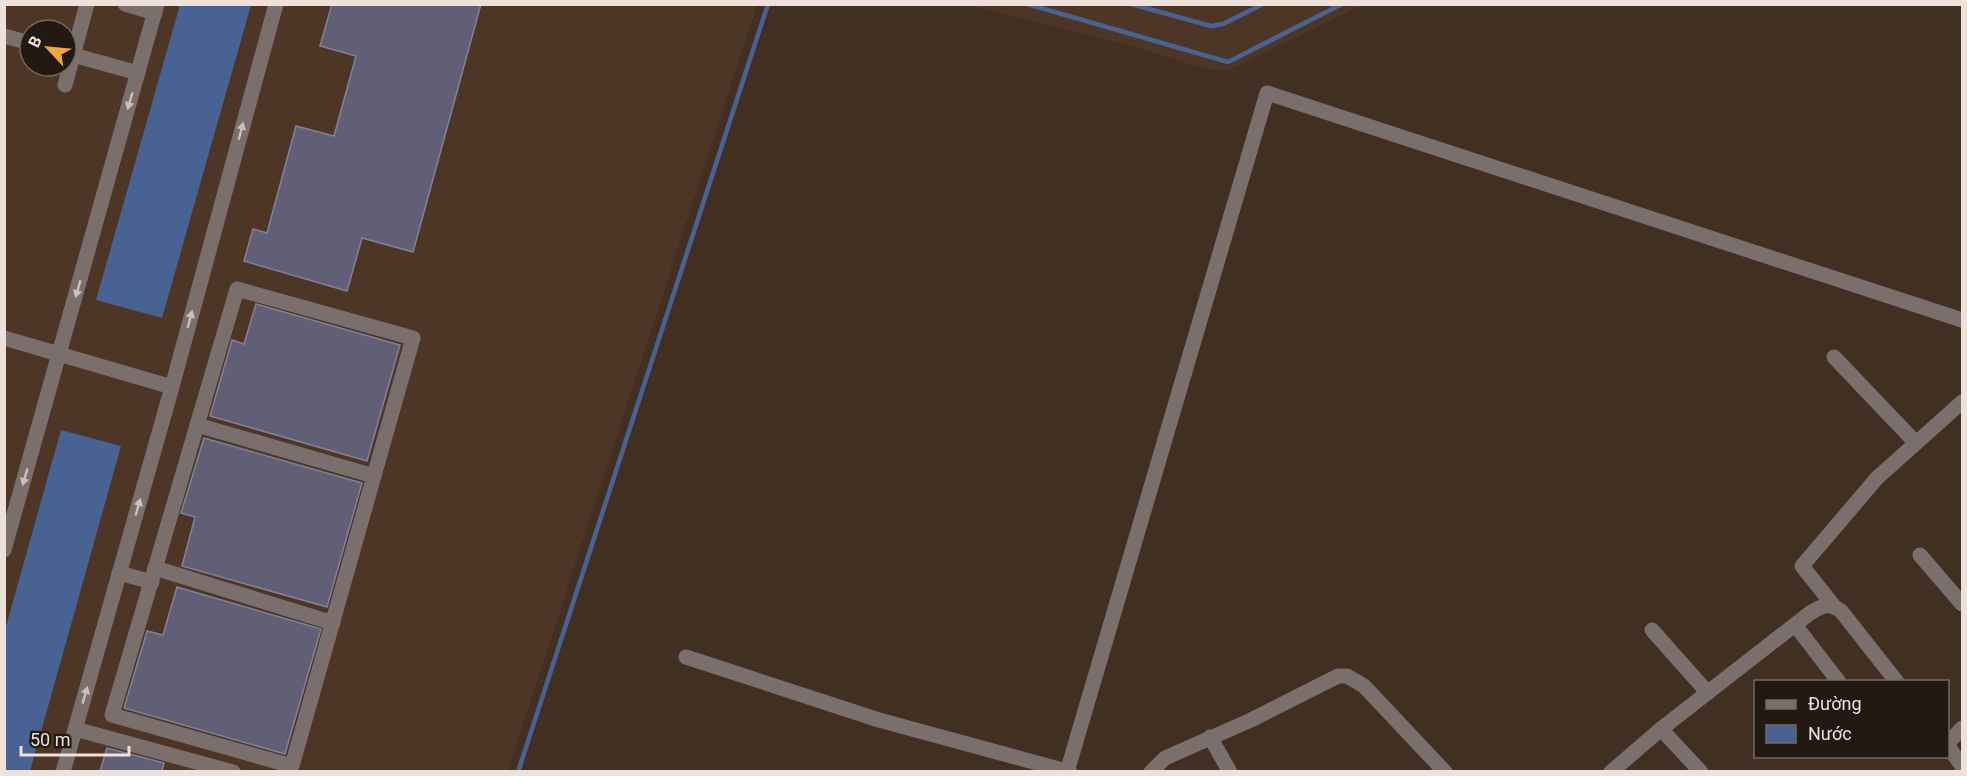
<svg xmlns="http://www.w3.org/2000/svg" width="1967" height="776" viewBox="0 0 1967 776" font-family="Roboto,sans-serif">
  <rect width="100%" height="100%" fill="#412f22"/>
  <!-- built -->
  <g fill="#4e3626" fill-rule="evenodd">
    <path d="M5,5H757L508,771L5,772ZM30,30H66V66H30Z"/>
    <polygon points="967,5 1362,4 1362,5 1227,71 1205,69 1146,50"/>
  </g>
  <!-- water -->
  <g fill="#486393">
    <polygon points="180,5 251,5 162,318 96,300"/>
    <polygon points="61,430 121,446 30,771 5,771 5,630"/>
  </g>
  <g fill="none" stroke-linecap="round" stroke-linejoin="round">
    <!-- stream -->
    <g stroke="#486393" stroke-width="4.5">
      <polyline points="1027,4 1228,62 1342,4"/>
      <polyline points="1131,4 1211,26 1223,24 1263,4"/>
      <polyline points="518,772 768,4"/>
    </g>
  </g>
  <!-- building -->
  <g fill="#615f75" stroke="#838198" stroke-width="1.5">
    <polygon points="332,4 481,4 413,252 362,238 347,291 244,261 253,229 267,233 296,126 334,136 356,56 320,46"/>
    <polygon points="256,304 400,345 367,461 210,416 232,340 244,344"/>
    <polygon points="204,438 362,483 327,607 182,566 195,517 181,513"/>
    <polygon points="177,587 321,629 285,754 124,708 147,631 163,635"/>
    <polygon points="107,748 164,763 162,771 100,771"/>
  </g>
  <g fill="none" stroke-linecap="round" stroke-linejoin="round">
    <!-- minor -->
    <g stroke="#7b6f6e" stroke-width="15">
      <polyline points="125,4 155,13"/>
      <polyline points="4,36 30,43"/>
      <polyline points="66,53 138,73"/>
      <polyline points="65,85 87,4"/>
      <polygon points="237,289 413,338 292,766 112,715"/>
      <polyline points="4,338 172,387"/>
      <polyline points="1834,357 1916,443"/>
      <polyline points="197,425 374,476"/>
      <polyline points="4,550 157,4"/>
      <polyline points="1920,555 1962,604"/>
      <polyline points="155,568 333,623"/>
      <polyline points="119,573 152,582"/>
      <polyline points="1833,605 1802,566 1877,478 1962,402"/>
      <polyline points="1795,625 1839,682"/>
      <polyline points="1652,630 1708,693"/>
      <polyline points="686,657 879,720 1070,772"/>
      <polyline points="75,729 233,772"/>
      <polyline points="1661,729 1701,772"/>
      <polyline points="1210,737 1230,772"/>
      <polyline points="1948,743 1962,728"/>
      <polyline points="1948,746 1962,766"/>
      <polyline points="63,772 172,387 276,4"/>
      <polyline points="1067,772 1267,93 1962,320"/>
      <polyline points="1151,772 1165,758 1251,720 1338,676 1347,676 1364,686 1445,772"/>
      <path d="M1611,772L1661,729L1810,613C1823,606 1827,602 1841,611L1897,682"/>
    </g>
  </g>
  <!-- one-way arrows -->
  <defs><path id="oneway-solid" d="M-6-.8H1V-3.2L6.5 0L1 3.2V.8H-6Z" transform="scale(1.5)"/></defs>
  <g fill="#ccbfb9">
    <use href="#oneway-solid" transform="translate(130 101) rotate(106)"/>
    <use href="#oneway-solid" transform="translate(241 131) rotate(-75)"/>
    <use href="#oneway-solid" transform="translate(78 289) rotate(106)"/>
    <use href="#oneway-solid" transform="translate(190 319) rotate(-75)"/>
    <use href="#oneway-solid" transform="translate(25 477) rotate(106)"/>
    <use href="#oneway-solid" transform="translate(138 507) rotate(-74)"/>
    <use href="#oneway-solid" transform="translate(85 695) rotate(-74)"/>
  </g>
  <!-- border -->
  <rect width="1967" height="776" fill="none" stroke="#eee1d9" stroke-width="12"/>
  <!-- legend -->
  <rect x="1754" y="680" width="195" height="78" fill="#221913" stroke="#746962" stroke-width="1.5"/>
  <rect x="1766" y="700" width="30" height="9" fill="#7b6f6e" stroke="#746962" stroke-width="1.5"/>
  <text x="1808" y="710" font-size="18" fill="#eee1d9">Đường</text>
  <rect x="1766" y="725" width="30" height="18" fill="#486393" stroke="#746962" stroke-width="1.5"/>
  <text x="1808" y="740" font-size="18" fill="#eee1d9">Nước</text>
  <!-- north arrow -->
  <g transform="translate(48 48) rotate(296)"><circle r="28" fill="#221913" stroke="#746962" stroke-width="1.5"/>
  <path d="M0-4.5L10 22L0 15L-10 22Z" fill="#f3a443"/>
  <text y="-9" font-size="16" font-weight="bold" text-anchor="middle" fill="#eee1d9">B</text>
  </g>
  <!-- scale -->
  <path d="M21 746v9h108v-9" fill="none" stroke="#eee1d9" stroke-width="3"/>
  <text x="30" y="746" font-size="18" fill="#eee1d9" stroke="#221913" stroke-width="4.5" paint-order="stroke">50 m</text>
</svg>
